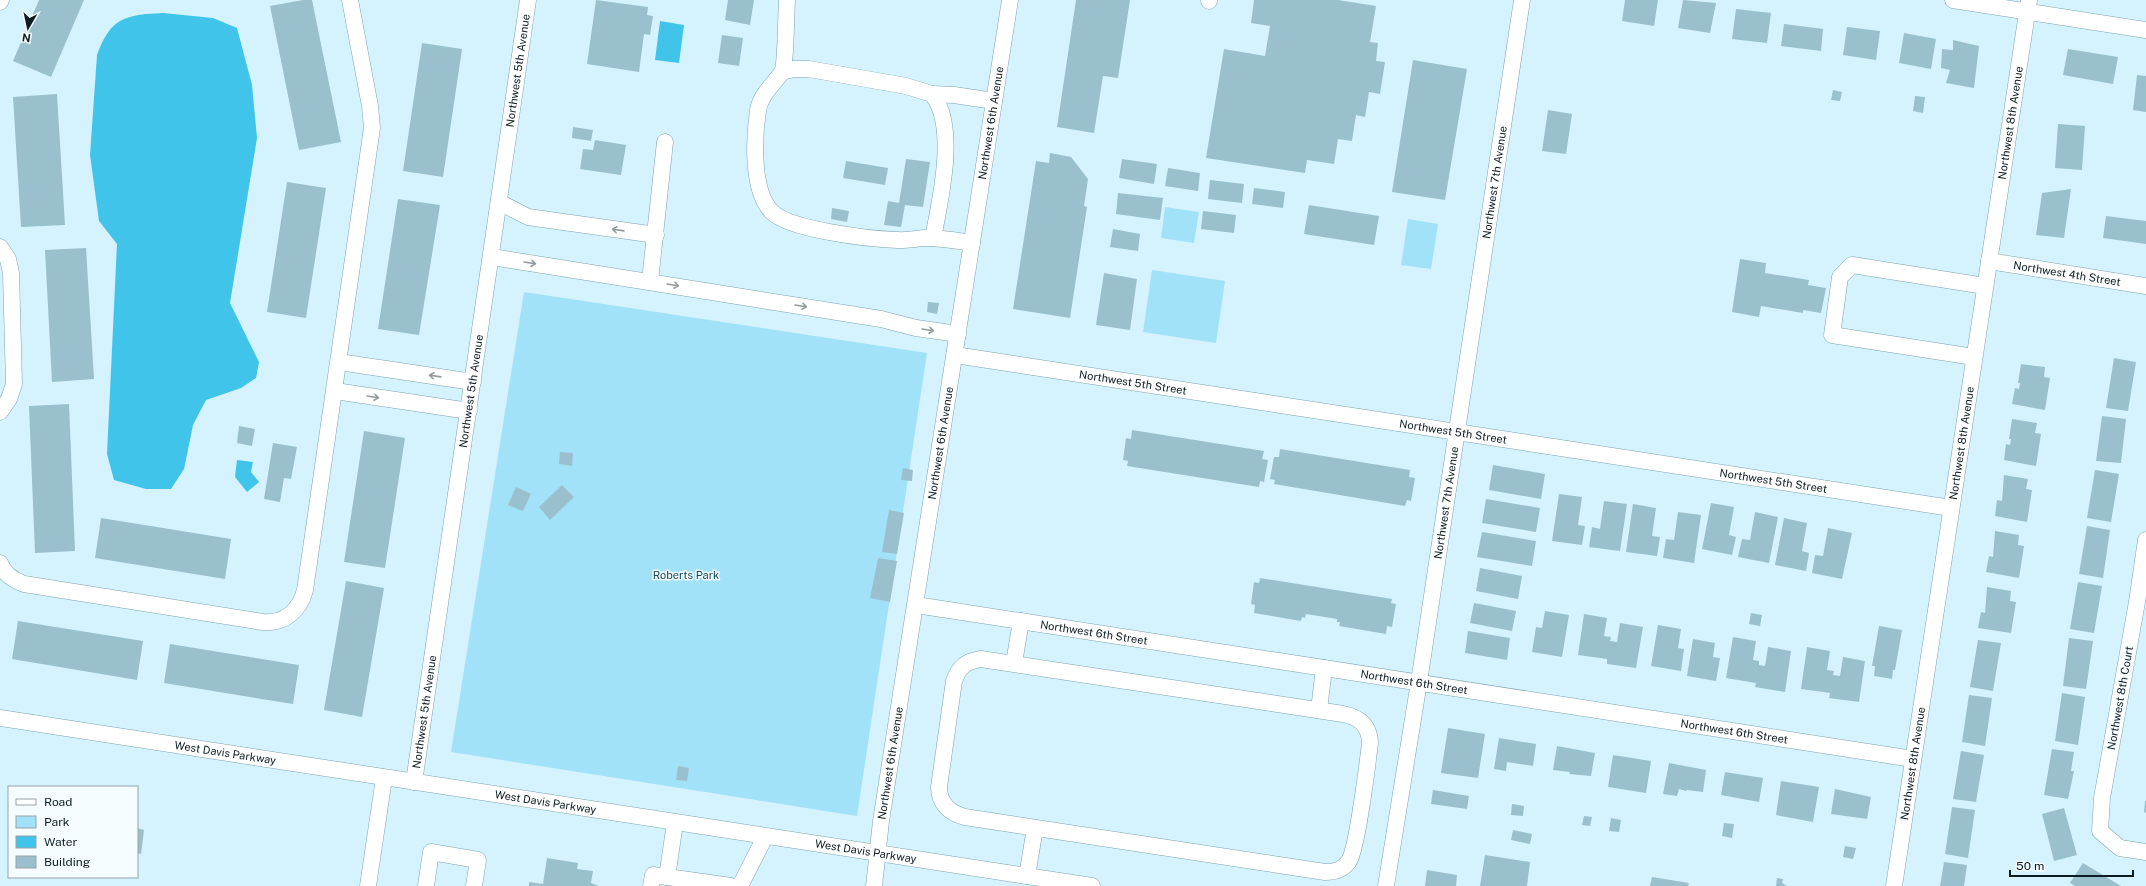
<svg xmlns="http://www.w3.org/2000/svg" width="2146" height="886" viewBox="0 0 2146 886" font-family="'Public Sans',sans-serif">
  <rect width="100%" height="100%" fill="#d4f3fe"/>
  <!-- green -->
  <g fill="#a1e2f8">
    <polygon points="1165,207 1199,212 1194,243 1161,238"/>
    <polygon points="1408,219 1438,224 1431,269 1401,265"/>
    <polygon points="1152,270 1225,281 1216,343 1143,332"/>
    <polygon points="524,292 927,353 857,816 451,752"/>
  </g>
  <!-- water -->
  <g fill="#41c4ea">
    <path d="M163,13L213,18L237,28L252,85L257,138L230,303L259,362L256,378L241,388L206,400L193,425L184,469L171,489H146L114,480L107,454L117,244L99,221L90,155L97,55C111,17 125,15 163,13Z"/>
    <polygon points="660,21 684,25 679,63 655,60"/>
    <polygon points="237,460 253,462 251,472 259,482 247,492 235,477"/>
  </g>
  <!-- building -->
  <g fill="#9bc0cd">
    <polygon points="39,0 84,0 51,77 13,61"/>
    <polygon points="303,0 312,0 341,142 299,150 270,6"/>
    <polygon points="596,0 648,7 647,15 653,16 650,35 644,34 639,72 587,64"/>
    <polygon points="728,0 754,0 750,25 725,20"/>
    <polygon points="1076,0 1130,0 1118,78 1103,76 1094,133 1057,127"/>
    <polygon points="1254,0 1338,0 1376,6 1370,42 1378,43 1376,61 1385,62 1380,94 1369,92 1365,117 1356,115 1352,141 1338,139 1334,164 1307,160 1305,173 1206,158 1224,49 1265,56 1270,26 1251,23"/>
    <polygon points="1625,0 1658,0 1654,26 1622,21"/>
    <polygon points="1683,0 1716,3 1710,33 1678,28"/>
    <polygon points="1736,9 1771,13 1767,43 1732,39"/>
    <polygon points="1784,24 1823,29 1821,51 1781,46"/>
    <polygon points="1847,27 1880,31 1876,60 1843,55"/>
    <polygon points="1904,33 1936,39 1931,69 1899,63"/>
    <polygon points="722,35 743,38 739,66 718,63"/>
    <polygon points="1953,40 1979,46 1974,88 1946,83 1950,70 1941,68 1942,49 1953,50"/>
    <polygon points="422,43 462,49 443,177 403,171"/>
    <polygon points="2068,49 2118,57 2113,84 2063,75"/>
    <polygon points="1413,60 1467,69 1445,200 1392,192"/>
    <polygon points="2137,75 2146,76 2146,112 2133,110"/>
    <polygon points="1833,90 1842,92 1840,101 1831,100"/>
    <polygon points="57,94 65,225 21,227 13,97"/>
    <polygon points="1915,96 1925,97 1923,113 1913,111"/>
    <polygon points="1548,110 1572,114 1566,154 1542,151"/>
    <polygon points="2058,124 2085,126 2082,170 2055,168"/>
    <polygon points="573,127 593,130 591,141 572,138"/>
    <polygon points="595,140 626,145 621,175 580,169 583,149 593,150"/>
    <polygon points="1050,153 1071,157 1088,179 1084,206 1087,207 1070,318 1013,309 1036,161 1049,163"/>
    <polygon points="906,159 930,162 923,207 905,205 901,227 884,225 888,201 899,203"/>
    <polygon points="1122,159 1157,164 1154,184 1119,178"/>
    <polygon points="846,161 888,168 885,185 843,178"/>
    <polygon points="1168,168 1200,173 1198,191 1165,186"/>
    <polygon points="1210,180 1244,184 1242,203 1208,199"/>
    <polygon points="287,182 326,188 306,318 267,312"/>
    <polygon points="1254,188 1285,192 1283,208 1252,204"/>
    <polygon points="2071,189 2064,238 2036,235 2042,193"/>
    <polygon points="1118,193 1163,198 1160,220 1116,214"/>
    <polygon points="398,199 440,205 419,335 378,329"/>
    <polygon points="1309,205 1379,216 1374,245 1304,234"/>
    <polygon points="832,208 849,211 847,222 831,219"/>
    <polygon points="1203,211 1236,215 1234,233 1201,229"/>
    <polygon points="2106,216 2146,221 2146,244 2103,238"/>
    <polygon points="1113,229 1140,234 1138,251 1110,247"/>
    <polygon points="86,248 94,379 52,382 45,250"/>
    <polygon points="1740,259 1766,263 1765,273 1809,280 1808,285 1826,288 1821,313 1803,310 1803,313 1761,306 1759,317 1732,312"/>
    <polygon points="1104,273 1137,279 1130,330 1096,325"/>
    <polygon points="928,302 939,303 937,314 927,312"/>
    <polygon points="2114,358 2136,362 2128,411 2106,408"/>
    <polygon points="2021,364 2045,367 2044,377 2050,378 2045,410 2012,404 2015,388 2019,389 2020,383 2018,383"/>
    <polygon points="69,404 75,551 35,553 29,406"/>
    <polygon points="2102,416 2126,419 2121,463 2096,461"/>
    <polygon points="2012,419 2037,423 2035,433 2041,434 2036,466 2004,460 2006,444 2010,445 2011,439 2009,439"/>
    <polygon points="239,426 255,429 252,446 237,443"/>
    <polygon points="1132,430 1264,451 1262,459 1268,460 1264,482 1260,481 1259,487 1127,466 1128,461 1123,460 1126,438 1131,439"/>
    <polygon points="364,431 405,438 385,568 344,562"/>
    <polygon points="273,443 297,447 291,479 284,478 280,502 264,499"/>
    <polygon points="1280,449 1410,470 1409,477 1415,478 1411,501 1407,500 1405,506 1274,484 1275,480 1270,479 1274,457 1279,457"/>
    <polygon points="560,452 573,453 572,466 559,464"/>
    <polygon points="1493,465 1545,474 1541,499 1489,490"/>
    <polygon points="903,468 913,470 912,481 901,480"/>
    <polygon points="2095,470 2119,474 2111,522 2087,518"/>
    <polygon points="2004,475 2028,479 2026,489 2032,490 2027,522 1995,516 1997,500 2002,501"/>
    <polygon points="562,485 574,497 550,520 539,507"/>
    <polygon points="516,487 531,494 523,511 508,505"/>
    <polygon points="1559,494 1582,497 1578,525 1585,526 1582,545 1552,541"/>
    <polygon points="1486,499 1540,508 1536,532 1482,523"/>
    <polygon points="1604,501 1627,504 1620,551 1589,547 1592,527 1600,529"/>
    <polygon points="1711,503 1734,507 1729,535 1736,537 1732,555 1702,549"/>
    <polygon points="1633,504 1656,508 1652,536 1660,537 1657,556 1626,552"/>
    <polygon points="889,510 904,513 897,554 882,552"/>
    <polygon points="1678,512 1701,515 1694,563 1663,558 1666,539 1674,540"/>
    <polygon points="1755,512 1778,517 1769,563 1738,557 1742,539 1750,540"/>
    <polygon points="101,518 231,539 225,579 95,558"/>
    <polygon points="1784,518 1807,523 1802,551 1809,553 1806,571 1775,565"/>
    <polygon points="2087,526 2110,530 2103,578 2079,574"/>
    <polygon points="1828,528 1852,533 1842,579 1812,573 1815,555 1823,556"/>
    <polygon points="1995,531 2019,535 2018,545 2024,546 2019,578 1986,572 1989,556 1993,557"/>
    <polygon points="1482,532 1536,541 1532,566 1477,557"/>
    <polygon points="878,558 897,561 890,602 870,598"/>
    <polygon points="1480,568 1522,576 1518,599 1476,591"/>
    <polygon points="1260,578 1392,599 1391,603 1396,604 1392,627 1387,626 1386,634 1339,626 1340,622 1337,622 1337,619 1306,614 1305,618 1302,617 1301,621 1254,613 1255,605 1251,604 1254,582 1259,583"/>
    <polygon points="346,581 384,588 362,717 324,710"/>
    <polygon points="2078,582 2102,586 2094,633 2070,629"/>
    <polygon points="1987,587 2011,591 2010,601 2016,602 2011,633 1978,628 1981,612 1985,613"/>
    <polygon points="1474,603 1516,611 1512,631 1470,623"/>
    <polygon points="1545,611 1569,615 1562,657 1532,652 1536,627 1542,628"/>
    <polygon points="1751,613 1762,615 1760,626 1749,624"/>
    <polygon points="1584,614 1607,618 1604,636 1611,637 1610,641 1617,642 1620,623 1643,627 1636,668 1607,664 1607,659 1578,655"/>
    <polygon points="18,621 143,641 137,680 12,659"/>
    <polygon points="1658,625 1681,629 1678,648 1684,649 1681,671 1651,666"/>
    <polygon points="1879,626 1902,630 1895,670 1893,670 1892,679 1874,676 1875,666 1872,666"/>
    <polygon points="1468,631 1510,638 1507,660 1465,653"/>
    <polygon points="1733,637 1756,641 1753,660 1759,661 1759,665 1765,666 1768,647 1791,651 1785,692 1755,687 1756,683 1726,678"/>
    <polygon points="2069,638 2093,641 2086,689 2063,686"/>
    <polygon points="1693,639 1715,643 1713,657 1720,658 1716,681 1687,676"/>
    <polygon points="1978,640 2001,643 1993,691 1970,687"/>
    <polygon points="170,644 299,665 293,704 164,683"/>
    <polygon points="1807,647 1830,651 1827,670 1834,671 1833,675 1840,676 1843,657 1865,661 1859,702 1829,698 1830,693 1801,689"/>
    <polygon points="2062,693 2085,697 2078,745 2055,741"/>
    <polygon points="1969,695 1992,698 1985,746 1962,742"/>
    <polygon points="1448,728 1485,734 1478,778 1441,773"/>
    <polygon points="1499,738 1536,744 1533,766 1507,762 1506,771 1494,769"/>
    <polygon points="1557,746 1595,753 1591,776 1569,774 1570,772 1553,770"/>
    <polygon points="2052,749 2074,752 2071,771 2074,771 2068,799 2044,795"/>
    <polygon points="1961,751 1984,755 1976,802 1953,799"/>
    <polygon points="1613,755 1651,761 1646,793 1608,787"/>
    <polygon points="1669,763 1706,770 1703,792 1687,790 1686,791 1679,789 1677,796 1663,794"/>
    <polygon points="678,766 689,768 687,781 676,780"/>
    <polygon points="1725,772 1763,778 1759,802 1721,795"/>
    <polygon points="1781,781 1819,787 1813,822 1776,815"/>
    <polygon points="1835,789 1871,797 1867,819 1831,814"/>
    <polygon points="1433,790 1469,796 1467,809 1431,804"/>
    <polygon points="2145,801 2146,801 2146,813 2144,812"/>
    <polygon points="1512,804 1524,806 1523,816 1511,815"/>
    <polygon points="1952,807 1975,810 1968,858 1945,854"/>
    <polygon points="2064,808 2077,855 2054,861 2042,814"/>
    <polygon points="1584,816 1592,817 1590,826 1582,825"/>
    <polygon points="1611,818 1621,820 1619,832 1609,831"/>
    <polygon points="1724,823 1734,824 1732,838 1722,836"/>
    <polygon points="137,828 144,830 141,854 137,853"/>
    <polygon points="1513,830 1532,834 1530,844 1511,840"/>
    <polygon points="1845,846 1856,848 1853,859 1843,857"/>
    <polygon points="1485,855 1530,862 1527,886 1480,886"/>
    <polygon points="547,858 578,863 577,869 593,871 591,883 599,886 529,886 529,882 543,884"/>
    <polygon points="1944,862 1967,865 1964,886 1940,886"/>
    <polygon points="2083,863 2121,886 2075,886 2070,883"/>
    <polygon points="1427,870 1457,875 1456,886 1425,886"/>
    <polygon points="1652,877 1689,883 1688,886 1650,886"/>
    <polygon points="1777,878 1783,879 1782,883 1787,886 1776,886"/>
  </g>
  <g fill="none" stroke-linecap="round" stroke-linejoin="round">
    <!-- minor casing -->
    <g stroke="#7da2ae" stroke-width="17">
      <g id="minor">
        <path d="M787,0C786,12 786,65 782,72C773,85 761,94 758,110C754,137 751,191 772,212C790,230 870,239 897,240C907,241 917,238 927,238C943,238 958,241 972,243"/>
        <polyline points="1953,0 2146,30"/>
        <polyline points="1209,1 1209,0"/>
        <polyline points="0,2 1,0"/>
        <path d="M783,71L795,69H809L906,86L932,94C958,126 940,201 933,238"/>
        <polyline points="932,94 954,95 994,101"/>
        <polyline points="499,202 528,217 656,235"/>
        <polyline points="0,247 8,259 11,273 14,384 9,399 0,412"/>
        <polyline points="492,257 881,319 916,328 958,334"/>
        <path id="s1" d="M1989,261L2146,286"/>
        <polyline points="650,281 665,142"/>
        <path id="s2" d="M955,355L1951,508"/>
        <polyline points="1974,357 1832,335 1840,277 1852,265 1985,286"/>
        <polyline points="339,362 473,382"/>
        <polyline points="335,391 469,411"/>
        <polyline points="2146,540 2137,602 2102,798 2100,831 2120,848 2146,852"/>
        <path d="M0,563C4,574 13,580 24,584L263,622C285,624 300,610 305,590L372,128L370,106L350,0"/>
        <path id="s3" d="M916,605L1913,759"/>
        <path d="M981,659L1343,714C1359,717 1369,725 1370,742C1368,761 1357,849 1349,861C1343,870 1335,872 1325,872L965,817C950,813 939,804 939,787L954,681C959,667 966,661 981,659Z"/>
        <polyline points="1014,663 1021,621"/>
        <polyline points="1319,710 1324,668"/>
        <path id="s4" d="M0,718L1092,886"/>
        <path id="s5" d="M414,782L528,0"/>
        <polyline points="1027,876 1035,828"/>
        <polyline points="667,877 675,823"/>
        <polyline points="368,886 384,778"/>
        <polyline points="426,886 431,852 478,860 474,886"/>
        <polyline points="651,886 653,875 731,886"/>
        <polyline points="740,886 765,837"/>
        <path id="s6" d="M874,886L881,821L1010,0"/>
        <path id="s7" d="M1386,886L1419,682L1522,0"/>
        <path id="s8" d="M1894,886L2029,0"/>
      </g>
    </g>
    <!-- minor -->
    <use href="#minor" stroke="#fff" stroke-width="16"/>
  </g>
  <!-- one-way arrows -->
  <defs><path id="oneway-shaft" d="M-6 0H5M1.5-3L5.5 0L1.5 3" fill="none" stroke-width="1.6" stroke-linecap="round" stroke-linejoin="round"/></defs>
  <g stroke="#92999b">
    <use href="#oneway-shaft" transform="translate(618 230) rotate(-172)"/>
    <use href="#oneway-shaft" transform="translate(530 263) rotate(9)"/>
    <use href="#oneway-shaft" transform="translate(673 285) rotate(9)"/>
    <use href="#oneway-shaft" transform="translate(801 306) rotate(9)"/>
    <use href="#oneway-shaft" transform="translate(928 330) rotate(9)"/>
    <use href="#oneway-shaft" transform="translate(435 376) rotate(-172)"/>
    <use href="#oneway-shaft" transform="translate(373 397) rotate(9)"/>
  </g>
  <g text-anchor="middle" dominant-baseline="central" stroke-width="3" stroke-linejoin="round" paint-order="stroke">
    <!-- street labels -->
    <g font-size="11" fill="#0d1c21" stroke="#f4fcff">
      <text stroke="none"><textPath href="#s5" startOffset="719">Northwest 5th Avenue</textPath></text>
      <text stroke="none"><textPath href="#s6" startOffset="772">Northwest 6th Avenue</textPath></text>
      <text stroke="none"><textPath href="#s8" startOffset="772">Northwest 8th Avenue</textPath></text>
      <text stroke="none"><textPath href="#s7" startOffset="712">Northwest 7th Avenue</textPath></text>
      <text stroke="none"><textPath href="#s1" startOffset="79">Northwest 4th Street</textPath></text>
      <text stroke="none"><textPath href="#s2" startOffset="180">Northwest 5th Street</textPath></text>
      <text stroke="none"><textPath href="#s5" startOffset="395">Northwest 5th Avenue</textPath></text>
      <text stroke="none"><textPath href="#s2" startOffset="504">Northwest 5th Street</textPath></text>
      <text stroke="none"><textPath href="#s6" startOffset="448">Northwest 6th Avenue</textPath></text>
      <text stroke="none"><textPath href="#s8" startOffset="448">Northwest 8th Avenue</textPath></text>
      <text stroke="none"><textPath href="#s2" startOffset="828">Northwest 5th Street</textPath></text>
      <text stroke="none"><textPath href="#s7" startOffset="388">Northwest 7th Avenue</textPath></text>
      <text stroke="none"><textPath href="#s3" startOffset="180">Northwest 6th Street</textPath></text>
      <text stroke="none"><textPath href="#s3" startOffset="504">Northwest 6th Street</textPath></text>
      <text transform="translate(2120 698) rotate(-80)">Northwest 8th Court</text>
      <text stroke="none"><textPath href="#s5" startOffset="71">Northwest 5th Avenue</textPath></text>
      <text stroke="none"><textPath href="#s3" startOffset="828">Northwest 6th Street</textPath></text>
      <text stroke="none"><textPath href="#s4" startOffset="228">West Davis Parkway</textPath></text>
      <text stroke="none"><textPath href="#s6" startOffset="124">Northwest 6th Avenue</textPath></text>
      <text stroke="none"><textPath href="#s8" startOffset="124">Northwest 8th Avenue</textPath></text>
      <text stroke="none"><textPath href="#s4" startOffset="552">West Davis Parkway</textPath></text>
      <text stroke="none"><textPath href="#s4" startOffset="876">West Davis Parkway</textPath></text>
    </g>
    <!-- park labels -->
    <g font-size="11" fill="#104857" stroke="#f4fcff">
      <text x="686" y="575">Roberts Park</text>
    </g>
  </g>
  <!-- legend -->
  <rect x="8" y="786" width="130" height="92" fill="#f4fcff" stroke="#98a2a6"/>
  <rect x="16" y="799" width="20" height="6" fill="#ffffff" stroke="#98a2a6"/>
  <text x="44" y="806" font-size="12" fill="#0d1c21">Road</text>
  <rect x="16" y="816" width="20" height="12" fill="#a1e2f8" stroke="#98a2a6"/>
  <text x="44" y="826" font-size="12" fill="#0d1c21">Park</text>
  <rect x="16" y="836" width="20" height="12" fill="#41c4ea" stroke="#98a2a6"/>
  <text x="44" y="846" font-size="12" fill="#0d1c21">Water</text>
  <rect x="16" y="856" width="20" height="12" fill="#9bc0cd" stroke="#98a2a6"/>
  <text x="44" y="866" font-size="12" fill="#0d1c21">Building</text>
  <!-- north arrow -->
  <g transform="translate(28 28) rotate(189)" stroke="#f4fcff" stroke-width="3" paint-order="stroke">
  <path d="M0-3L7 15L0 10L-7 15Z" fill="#0d1c21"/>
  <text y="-6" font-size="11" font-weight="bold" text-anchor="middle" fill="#0d1c21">N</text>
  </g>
  <!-- scale -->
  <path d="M2010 870v6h123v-6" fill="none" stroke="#0d1c21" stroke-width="2"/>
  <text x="2016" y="870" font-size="12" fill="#0d1c21" stroke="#f4fcff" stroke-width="3" paint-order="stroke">50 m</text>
</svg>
